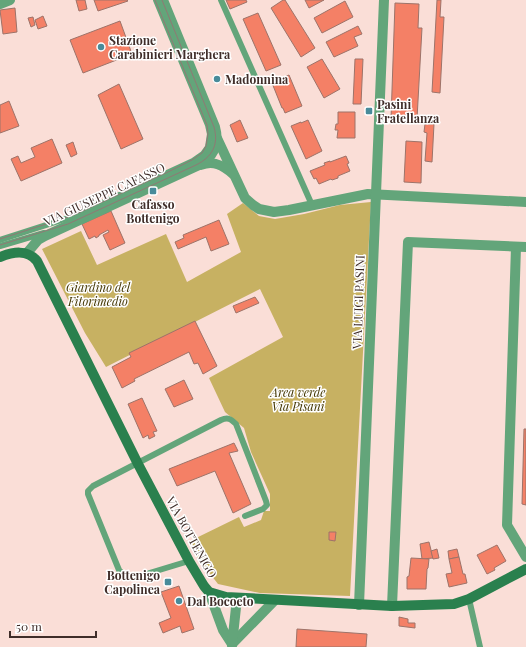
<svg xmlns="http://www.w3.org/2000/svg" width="526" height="647" viewBox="0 0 526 647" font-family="'Playfair Display',serif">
  <rect width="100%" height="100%" fill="#faded7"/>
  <!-- green -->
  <polygon fill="#c7b162" points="371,202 350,596 260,593 218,584 194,553 192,540 239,517 244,527 261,520 264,511 270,511 270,494 251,452 244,428 225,412 209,378 283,337 260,289 106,367 85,333 42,249 81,231 97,265 166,234 187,282 241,252 227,214 243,203 259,216 275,219 304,214 340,205"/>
  <!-- building -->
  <g fill="#f48066" stroke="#9d7369">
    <polygon points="76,0 85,0 87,9 79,11"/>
    <polygon points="94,0 127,0 128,1 98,11"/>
    <polygon points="226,0 246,0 247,2 230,9"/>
    <polygon points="283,0 285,0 315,48 301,57 271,8"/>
    <polygon points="305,0 324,0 309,8"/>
    <polygon points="437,0 441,0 440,17 444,17 440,93 432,92"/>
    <polygon points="345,1 353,17 322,33 314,18"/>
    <polygon points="395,3 419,4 418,28 422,28 417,119 391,119"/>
    <polygon points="15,8 17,32 3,34 0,10"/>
    <polygon points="258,13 281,65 266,71 243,19"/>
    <polygon points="43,16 47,26 38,29 35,20"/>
    <polygon points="33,17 35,25 31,27 28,18"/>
    <polygon points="120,21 132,54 83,73 70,40"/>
    <polygon points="358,26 362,34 354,37 358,46 334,57 326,42"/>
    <polygon points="322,59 340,89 324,98 307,67"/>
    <polygon points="355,59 363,59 361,104 353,104"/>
    <polygon points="289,75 302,106 285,113 283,108 282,108 272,83"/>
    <polygon points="119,84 143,139 121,149 98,95"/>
    <polygon points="9,101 19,126 0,133 0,105"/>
    <polygon points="338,112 355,112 355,138 337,138 338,130 335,130 336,124 338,124"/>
    <polygon points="240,120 248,138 237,142 230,125"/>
    <polygon points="308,120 322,151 306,159 291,126 301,122 301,123"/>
    <polygon points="425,124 434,124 432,162 425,161 427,133 424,132"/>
    <polygon points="52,139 62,163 21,181 11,159 18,156 21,163 35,157 31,148"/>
    <polygon points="406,141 422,142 421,183 404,182"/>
    <polygon points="73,142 77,154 71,157 66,145"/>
    <polygon points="346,156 349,163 347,164 350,171 338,176 338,178 332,180 331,179 319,184 316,178 314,179 310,171 325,165 324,163 330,161 330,162"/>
    <polygon points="111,211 125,243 110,250 103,235 109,232 108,230 99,235 99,236 96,238 95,236 89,239 82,224"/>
    <polygon points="219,220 229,244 211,251 206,237 178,249 175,242 184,238 183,235"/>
    <polygon points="255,297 259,303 236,313 233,306"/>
    <polygon points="195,321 217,366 203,374 198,363 194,364 189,352 134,379 135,381 122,388 112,367 131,357 129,353"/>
    <polygon points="184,380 193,399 174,407 165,389"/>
    <polygon points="142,398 157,431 153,432 155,436 149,439 148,435 143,438 128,404"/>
    <polygon points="524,429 526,429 526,505 522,504"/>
    <polygon points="234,443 238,451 229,453 251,504 233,513 215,471 177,486 169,469"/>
    <polygon points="329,532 336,532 335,541 329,540"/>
    <polygon points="429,542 433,558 422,559 420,544"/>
    <polygon points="497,545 506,561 494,568 495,570 487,574 477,555"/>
    <polygon points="437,549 439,558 433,559 431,551"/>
    <polygon points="457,549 459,557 449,559 448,551"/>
    <polygon points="459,557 463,574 465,574 467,583 449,587 446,574 452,573 449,559"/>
    <polygon points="411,558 429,559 428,568 427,569 426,589 407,589 407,577 409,576"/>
    <polygon points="179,586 194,629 182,633 180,626 163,633 159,623 171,618 161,592"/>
    <polygon points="399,617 408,619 408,623 415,623 415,628 399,626"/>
    <polygon points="297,629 367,634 366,647 296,647"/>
  </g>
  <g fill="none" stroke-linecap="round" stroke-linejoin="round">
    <!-- lane -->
    <g stroke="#63a57a" stroke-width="6">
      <polyline points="221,0 312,205"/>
      <polyline points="0,240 74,216 193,161 203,154 208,147 210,134 208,125 156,0"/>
      <polyline points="0,246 44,233"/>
      <path d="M189,561L133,578L126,577L119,570L88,494V491L93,486L221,420C228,417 231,419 236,424L266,501L267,505L263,509L245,516"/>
      <polyline points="469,599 480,647"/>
    </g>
    <!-- street -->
    <g stroke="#63a57a" stroke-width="10">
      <polyline points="0,4 10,0"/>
      <polyline points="217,138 245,198 253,205 259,209 274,212 289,210 368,194 526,202"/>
      <path d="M201,165C213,160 223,165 233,174"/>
      <polyline points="516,247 507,525 526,557"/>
      <path d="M27,253L38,240L45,236L197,166C213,158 220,145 215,127L163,0"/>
      <polyline points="209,592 223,630 232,644"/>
      <polyline points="359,605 384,0"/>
      <polyline points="392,606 408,242 526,247"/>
      <polyline points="232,644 275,600"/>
      <polyline points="232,645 237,598"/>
    </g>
    <!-- secondary -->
    <path stroke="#2a804e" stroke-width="10" d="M0,257C13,252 27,249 37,261L138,464L189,561L204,586L209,592L226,597L392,606L454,604L469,599L526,569"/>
    <!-- tram -->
    <g stroke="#907974" stroke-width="1">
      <polyline points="0,239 74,215 168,172 192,160 202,153 206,146 208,134 207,125 155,0"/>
      <path d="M0,245L68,224L196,165C212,157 219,145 214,127L162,0"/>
    </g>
  </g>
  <!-- markers -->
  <g fill="#488b9a" stroke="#fff" stroke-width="1.5">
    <circle cx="101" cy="47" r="4"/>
    <circle cx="217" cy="79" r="4"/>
    <rect x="365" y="107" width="8" height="8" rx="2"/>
    <rect x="149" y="187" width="8" height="8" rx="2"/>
    <rect x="164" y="578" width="8" height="8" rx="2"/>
    <circle cx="179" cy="601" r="4"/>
  </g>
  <g text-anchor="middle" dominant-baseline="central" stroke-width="3" stroke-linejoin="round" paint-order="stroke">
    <!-- poi labels -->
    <g font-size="12" font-weight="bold" fill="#3f2d29" stroke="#fff" text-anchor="start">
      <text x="109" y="40">Stazione<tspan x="109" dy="14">Carabinieri Marghera</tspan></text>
      <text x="225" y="79">Madonnina</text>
      <text x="377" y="104">Pasini<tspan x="377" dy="14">Fratellanza</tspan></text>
      <text x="153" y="204" text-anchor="middle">Cafasso<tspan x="153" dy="14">Bottenigo</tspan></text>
      <text x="160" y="575" text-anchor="end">Bottenigo<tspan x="160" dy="14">Capolinea</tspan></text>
      <text x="187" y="601">Dal Bocoeto</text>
    </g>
    <!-- street labels -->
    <g font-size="12" fill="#3f2d29" stroke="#fff">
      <text transform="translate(104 194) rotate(-25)">VIA GIUSEPPE CAFASSO</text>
      <text transform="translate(358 302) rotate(-88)">VIA LUIGI PASINI</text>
      <text transform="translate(192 537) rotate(61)">VIA BOTTENIGO</text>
    </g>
    <!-- park labels -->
    <g font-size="12" font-style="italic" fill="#433600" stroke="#fff">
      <text x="98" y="287">Giardino del<tspan x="98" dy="14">Fitorimedio</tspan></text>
      <text x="298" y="392">Area verde<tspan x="298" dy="14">Via Pisani</tspan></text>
    </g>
  </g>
  <!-- scale -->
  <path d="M10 631v6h86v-6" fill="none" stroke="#3f2d29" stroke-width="2"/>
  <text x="16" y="631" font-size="12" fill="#3f2d29" stroke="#ffffff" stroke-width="3" paint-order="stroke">50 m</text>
</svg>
